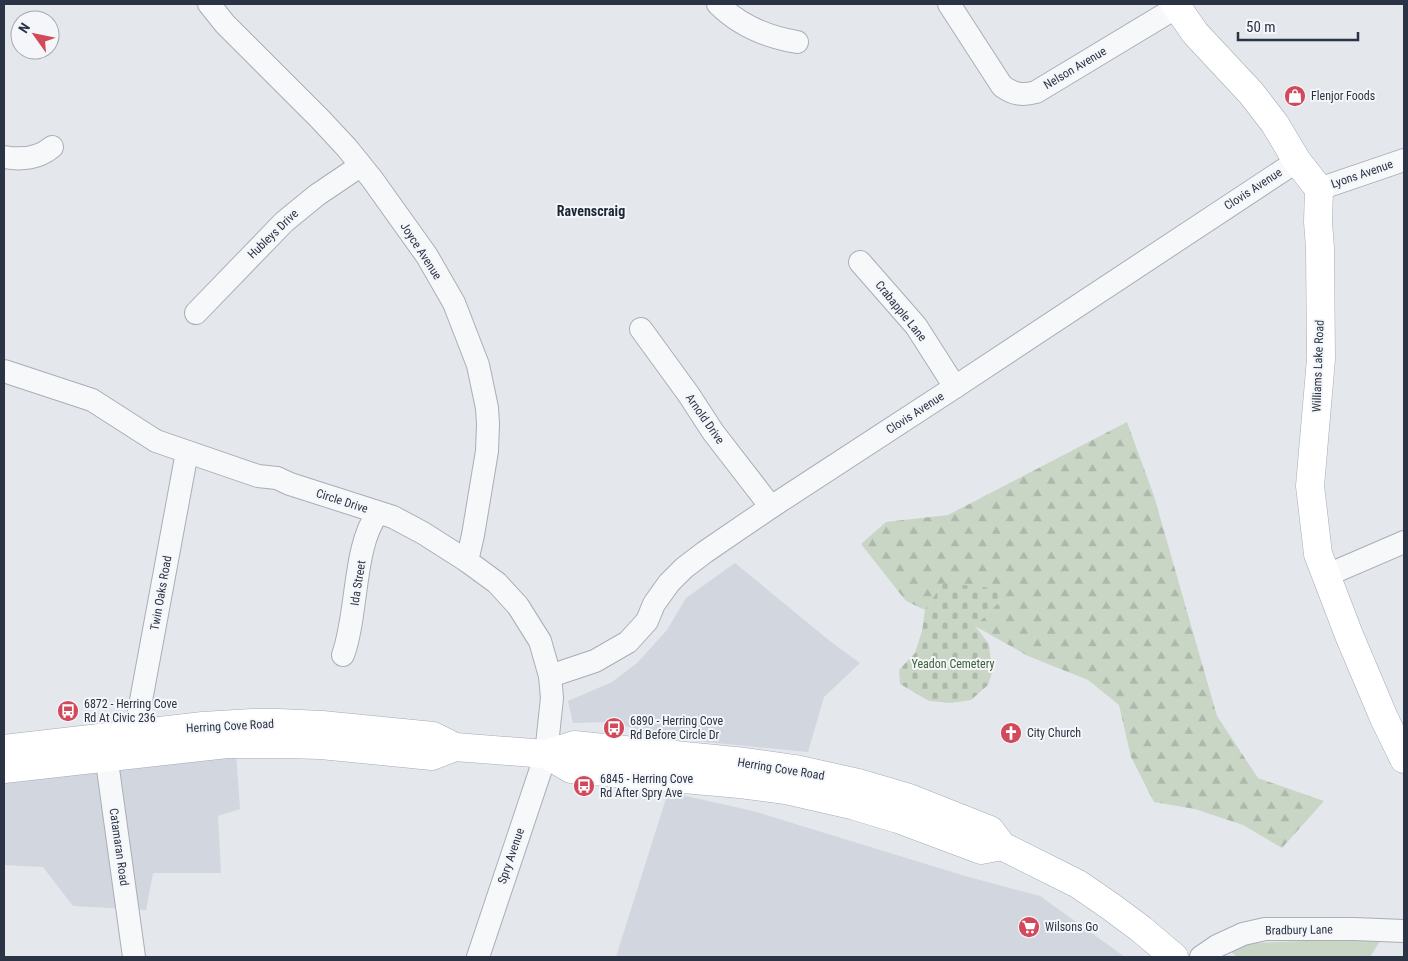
<svg xmlns="http://www.w3.org/2000/svg" width="1408" height="961" viewBox="0 0 1408 961" font-family="'Roboto Condensed',sans-serif">
  <defs>
    <pattern id="forest-firs" width="22" height="20" patternUnits="userSpaceOnUse" patternTransform="scale(1.25)"><rect width="22" height="20" fill="#c9d6c5"/><path d="M5 1l3.5 6h-7zM16 11l3.5 6h-7z" fill="#adb8ab"/></pattern>
    <pattern id="cemetery-stones" width="16" height="16" patternUnits="userSpaceOnUse" patternTransform="scale(1.25)"><rect width="16" height="16" fill="#c9d6c5"/><path d="M2 7V4a2 2 0 0 1 4 0v3zM10 15v-3a2 2 0 0 1 4 0v3z" fill="#adb8ab"/></pattern>
  </defs>
  <rect width="100%" height="100%" fill="#e4e7ec"/>
  <!-- built -->
  <g fill="#d2d6de">
    <polygon points="735,563 831,642 860,663 824,697 808,752 655,737 634,728 608,722 573,723 568,701 612,682 637,663 667,630 686,598"/>
    <polygon points="236,753 240,809 218,816 221,873 153,873 146,910 73,906 43,867 4,865 4,774"/>
    <polygon points="668,792 753,811 965,876 1040,896 1125,957 616,957"/>
  </g>
  <!-- green -->
  <polygon fill="#c9d6c5" points="1382,938 1370,957 1237,957 1223,944"/>
  <!-- forest -->
  <polygon fill="url(#forest-firs)" points="1127,422 1154,496 1217,716 1258,778 1324,801 1282,848 1243,825 1195,809 1154,802 1131,757 1119,705 1088,680 1028,656 975,626 1002,599 943,583 925,610 906,601 861,544 886,522 948,515"/>
  <!-- cemetery -->
  <polygon fill="url(#cemetery-stones)" points="943,583 992,588 1002,599 975,626 989,644 992,673 988,685 971,700 951,703 929,701 900,684 899,670 915,653 922,631 925,610"/>
  <g fill="none" stroke-linecap="round" stroke-linejoin="round">
    <!-- minor casing -->
    <g stroke="#a9aeb7" stroke-width="24">
      <g id="minor">
        <polyline points="209,4 225,24 320,119 347,148 372,179 427,256 454,303 478,365 487,408 488,424 487,451 473,535 467,561"/>
        <path d="M718,4C739,25 767,37 797,42"/>
        <path d="M949,4L1002,86C1013,94 1022,96 1036,92L1177,7"/>
        <path d="M4,157C21,160 38,159 52,147"/>
        <polyline points="1319,189 1404,160"/>
        <polyline points="860,262 916,326 955,387"/>
        <polyline points="196,313 284,222 317,195 360,166"/>
        <polyline points="641,329 689,395 713,432 771,507"/>
        <polyline points="4,371 92,400 156,441 258,476 277,478 290,484 393,517 423,533 467,561 497,583 518,606 540,641 550,676 552,698 546,754 478,957"/>
        <polyline points="1325,576 1404,542"/>
        <path d="M343,655C358,614 353,545 378,513"/>
        <polyline points="550,676 595,661 628,642 647,621 654,604 669,583 684,568 705,552 771,507 955,387 1297,161"/>
        <polyline points="135,733 187,452"/>
        <polyline points="104,740 134,957"/>
        <polyline points="1201,957 1217,946 1243,934 1265,929 1354,929 1404,931"/>
      </g>
    </g>
    <!-- major casing -->
    <g stroke="#a3abb8" stroke-width="29">
      <g id="major">
        <polyline points="1175,4 1195,33 1251,93 1275,124 1297,161 1319,189 1318,222 1320,248 1321,359 1310,486 1318,554 1349,635 1384,718 1404,759"/>
        <polyline points="4,749 203,726 252,723 279,723 322,725 433,736 455,747 546,754 574,745 745,762 795,769 858,783 909,798 990,830 1002,846 1078,884 1110,906 1141,929 1174,957"/>
        <polyline points="546,754 571,769 740,784 786,790 852,805 898,819 981,850 1002,846"/>
        <polyline points="4,769 227,744 284,744 321,745 432,756 455,747"/>
      </g>
    </g>
    <!-- minor -->
    <use href="#minor" stroke="#f7f8fa" stroke-width="22"/>
    <!-- major -->
    <use href="#major" stroke="#fff" stroke-width="28"/>
  </g>
  <!-- icons -->
  <defs>
    <g id="shop-disc" transform="scale(1.125)"><circle r="9.5" fill="#d1495b" stroke="#f4f6f9"/><path d="M-5-2.5h2.3a2.7 3.5 0 0 1 5.4 0H5L5.5 6h-11ZM-1.5-2.5h3a1.5 2.3 0 0 0-3 0Z" fill="#fff"/></g>
    <g id="bus-disc" transform="scale(1.125)"><circle r="9.5" fill="#d1495b" stroke="#f4f6f9"/><path d="M-5-6H5V4H4V6H2V4H-2V6H-4V4H-5ZM-3.5-4V0h7V-4ZM-3.5 1.2v1.5H-2V1.2ZM2 1.2v1.5H3.5V1.2Z" fill="#fff"/></g>
    <g id="church-disc" transform="scale(1.125)"><circle r="9.5" fill="#d1495b" stroke="#f4f6f9"/><path d="M-1.2-6h2.4v3.5h3.3v2.4h-3.3V6h-2.4V-.1h-3.3v-2.4h3.3Z" fill="#fff"/></g>
    <g id="supermarket-disc" transform="scale(1.125)"><circle r="9.5" fill="#d1495b" stroke="#f4f6f9"/><path d="M-6-5.5h2.5l.6 2H6L4.5 2H-2.5L-4.4-4H-6ZM-1.5 3.2a1.3 1.3 0 1 0 .1 0ZM3 3.2a1.3 1.3 0 1 0 .1 0Z" fill="#fff"/></g>
  </defs>
  <g fill-rule="evenodd">
    <use href="#shop-disc" x="1295" y="96"/>
    <use href="#bus-disc" x="68" y="711"/>
    <use href="#bus-disc" x="614" y="728"/>
    <use href="#church-disc" x="1011" y="733"/>
    <use href="#bus-disc" x="584" y="786"/>
    <use href="#supermarket-disc" x="1029" y="927"/>
  </g>
  <g text-anchor="middle" dominant-baseline="central" stroke-width="4" stroke-linejoin="round" paint-order="stroke">
    <!-- street labels -->
    <g font-size="12" fill="#2b3445" stroke="#f4f6f9">
      <text transform="translate(1075 68) rotate(-31)">Nelson Avenue</text>
      <text transform="translate(1362 174) rotate(-19)">Lyons Avenue</text>
      <text transform="translate(1253 189) rotate(-33)">Clovis Avenue</text>
      <text transform="translate(273 234) rotate(-44)">Hubleys Drive</text>
      <text transform="translate(421 251) rotate(57)">Joyce Avenue</text>
      <text transform="translate(901 311) rotate(51)">Crabapple Lane</text>
      <text transform="translate(1318 366) rotate(-88)">Williams Lake Road</text>
      <text transform="translate(915 413) rotate(-33)">Clovis Avenue</text>
      <text transform="translate(705 419) rotate(55)">Arnold Drive</text>
      <text transform="translate(342 501) rotate(18)">Circle Drive</text>
      <text transform="translate(358 583) rotate(-81)">Ida Street</text>
      <text transform="translate(161 593) rotate(-80)">Twin Oaks Road</text>
      <text transform="translate(230 726) rotate(-3)">Herring Cove Road</text>
      <text transform="translate(781 769) rotate(9)">Herring Cove Road</text>
      <text transform="translate(119 847) rotate(82)">Catamaran Road</text>
      <text transform="translate(511 856) rotate(-71)">Spry Avenue</text>
      <text transform="translate(1299 930) rotate(-1)">Bradbury Lane</text>
    </g>
    <!-- poi labels -->
    <g font-size="12" fill="#2b3445" stroke="#f4f6f9" text-anchor="start">
      <text x="1311" y="96">Flenjor Foods</text>
      <text x="84" y="704">6872 - Herring Cove<tspan x="84" dy="14">Rd At Civic 236</tspan></text>
      <text x="630" y="721">6890 - Herring Cove<tspan x="630" dy="14">Rd Before Circle Dr</tspan></text>
      <text x="1027" y="733">City Church</text>
      <text x="600" y="779">6845 - Herring Cove<tspan x="600" dy="14">Rd After Spry Ave</tspan></text>
      <text x="1045" y="927">Wilsons Go</text>
    </g>
    <!-- park labels -->
    <g font-size="12" fill="#3f6138" stroke="#f4f6f9">
      <text x="953" y="664">Yeadon Cemetery</text>
    </g>
    <!-- neighbourhood labels -->
    <g font-size="14" font-weight="bold" fill="#1d2536" stroke="#f4f6f9">
      <text x="591" y="211">Ravenscraig</text>
    </g>
  </g>
  <!-- border -->
  <rect width="1408" height="961" fill="none" stroke="#2b3445" stroke-width="10"/>
  <!-- north arrow -->
  <g transform="translate(35 35) rotate(303)"><circle r="24" fill="#f4f6f9" stroke="#a4a8b1"/>
  <path d="M0-4L9 19L0 12L-9 19Z" fill="#d1495b"/>
  <text y="-8" font-size="14" font-weight="bold" text-anchor="middle" fill="#2b3445">N</text>
  </g>
  <!-- scale -->
  <path d="M1238 32v8h120v-8" fill="none" stroke="#2b3445" stroke-width="2.5"/>
  <text x="1246" y="32" font-size="15" fill="#2b3445" stroke="#f4f6f9" stroke-width="4" paint-order="stroke">50 m</text>
</svg>
